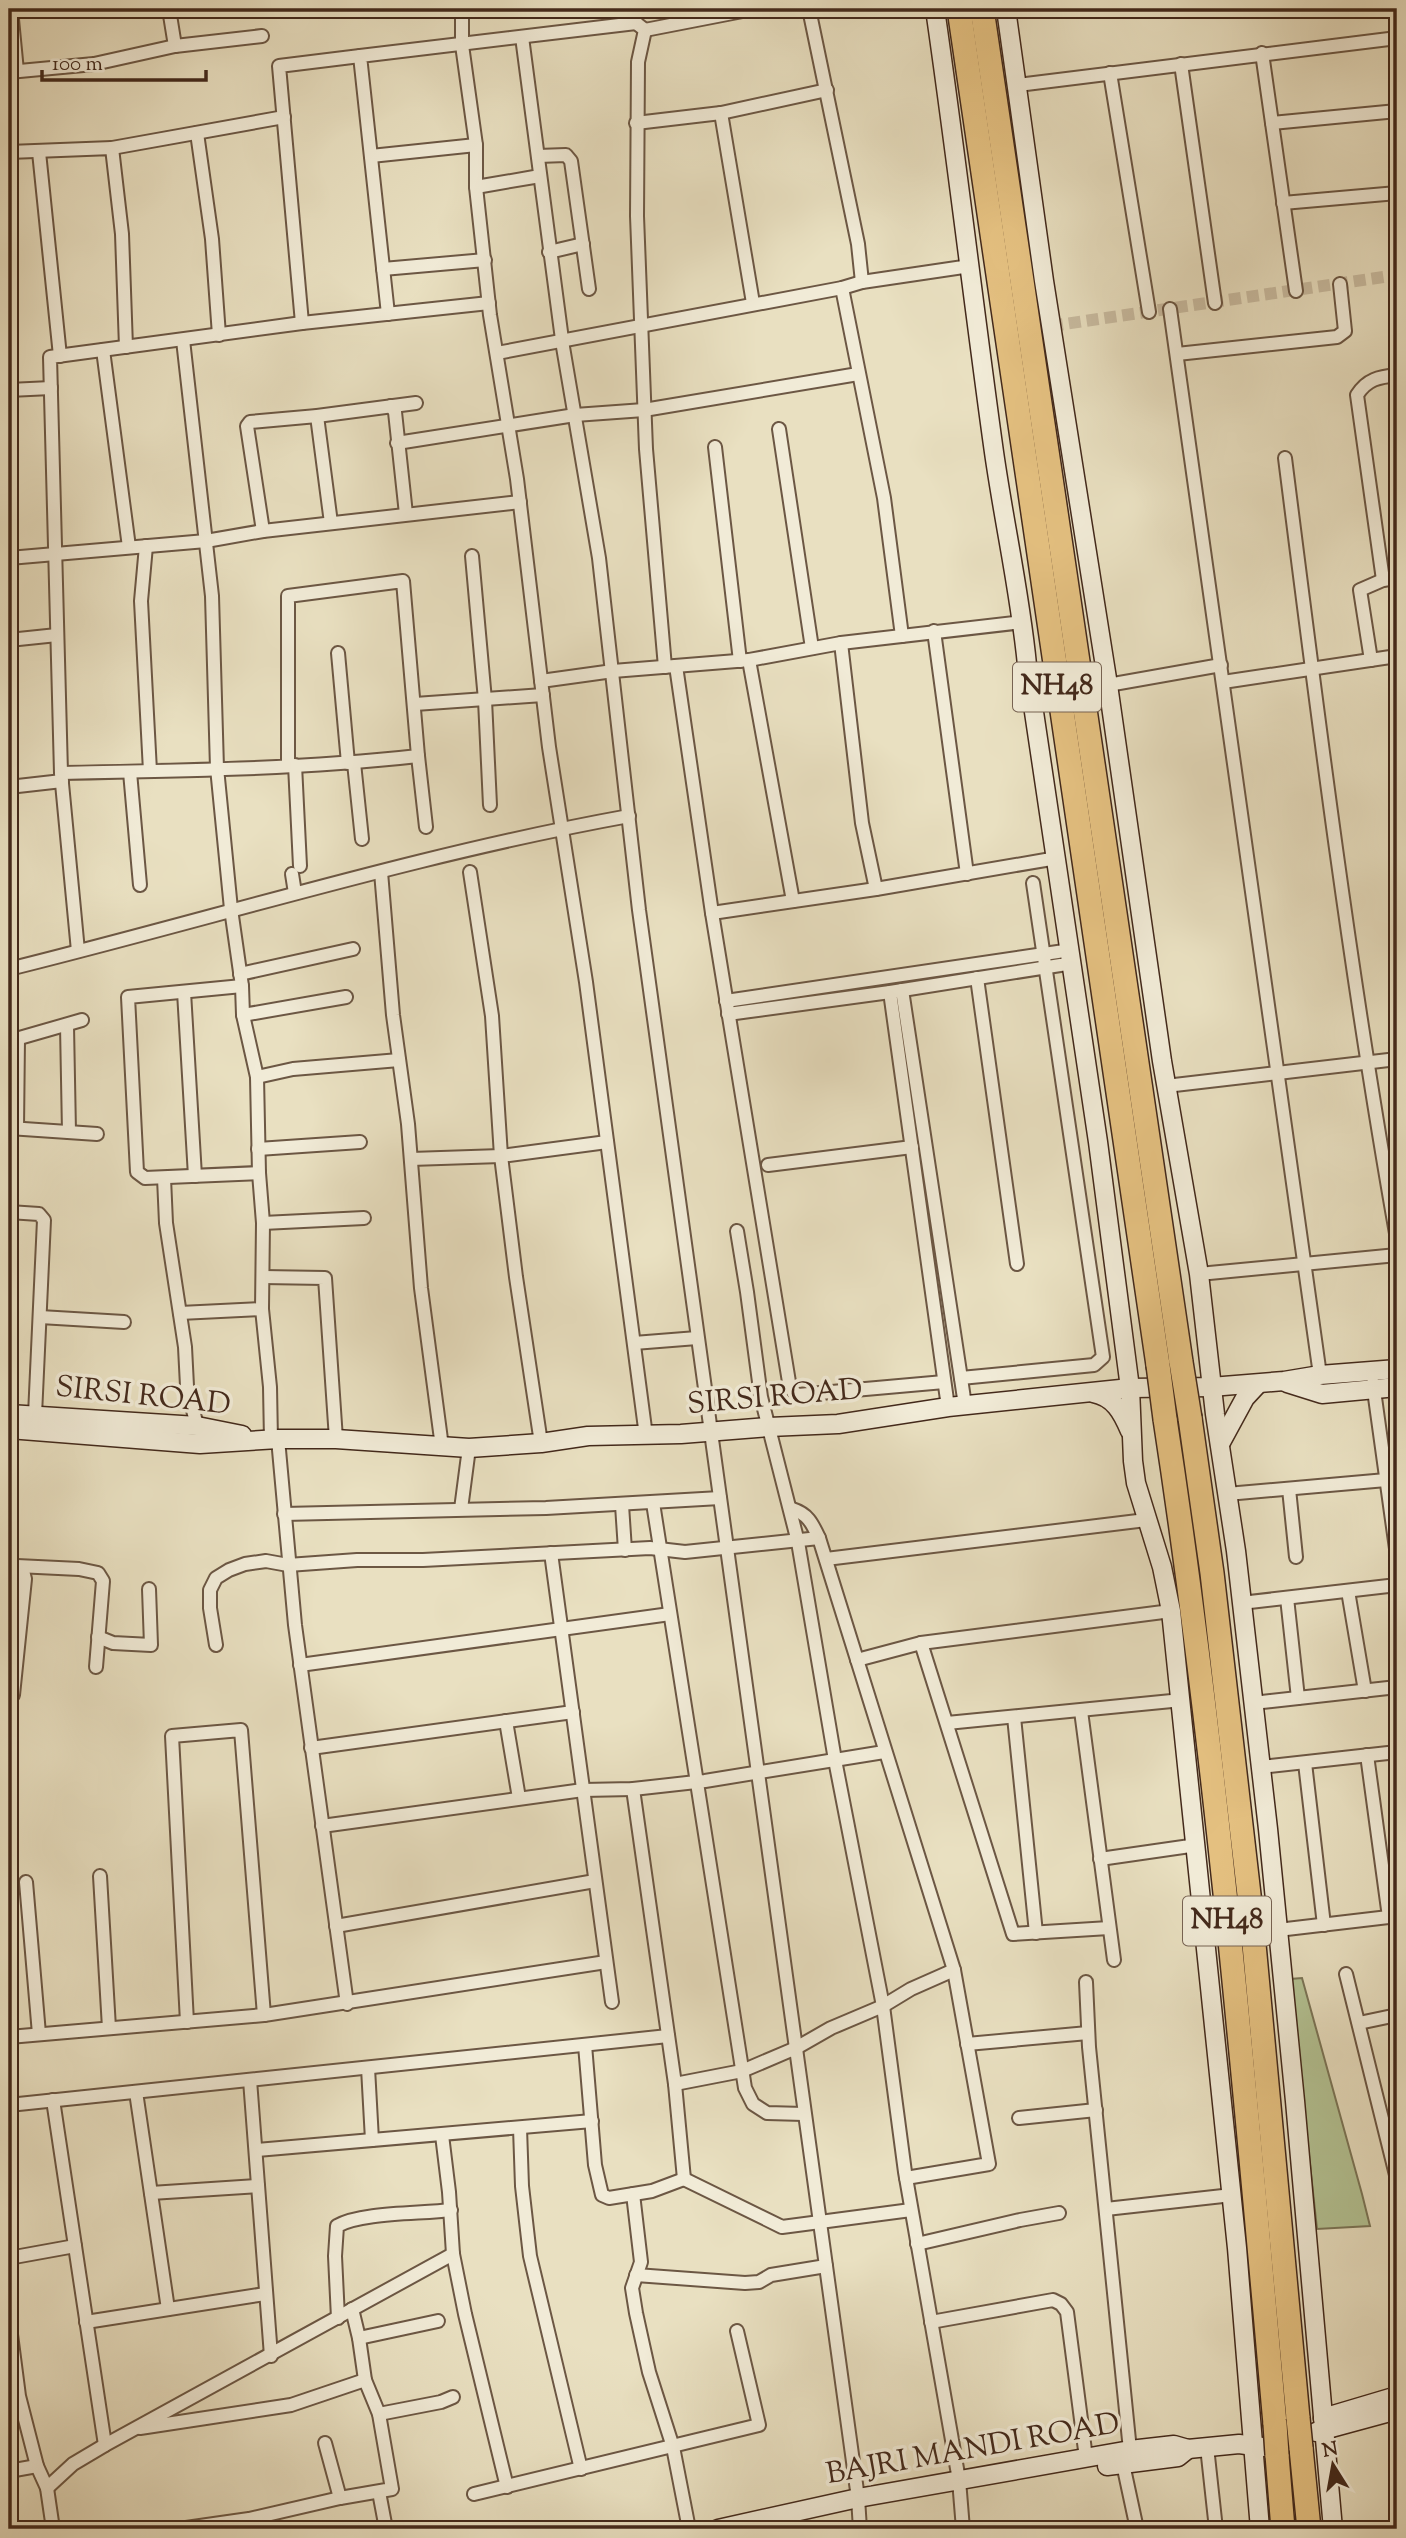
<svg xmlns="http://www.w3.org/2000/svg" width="1406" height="2538" viewBox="0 0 1406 2538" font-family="'Sorts Mill Goudy',serif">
  <rect width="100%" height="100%" fill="#e9e0c1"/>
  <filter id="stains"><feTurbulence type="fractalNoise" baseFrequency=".00286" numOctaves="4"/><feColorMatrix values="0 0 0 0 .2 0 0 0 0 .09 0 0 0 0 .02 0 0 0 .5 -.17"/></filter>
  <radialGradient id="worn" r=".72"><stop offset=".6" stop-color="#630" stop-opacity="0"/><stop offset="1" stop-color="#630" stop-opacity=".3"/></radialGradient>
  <!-- green -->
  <polygon fill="#b4c394" stroke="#7c7658" stroke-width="2" points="1302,1978 1362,2194 1370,2226 1317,2229 1290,1979"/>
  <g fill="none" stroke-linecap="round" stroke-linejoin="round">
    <!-- street-tunnel -->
    <polyline stroke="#c8bba0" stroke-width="12" stroke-dasharray="12 6" stroke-linecap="butt" points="1051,326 1397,275"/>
    <!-- street casing -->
    <g stroke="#6c5744" stroke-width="16">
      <g id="street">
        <polyline points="11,9 17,71"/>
        <polyline points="169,9 175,46"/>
        <polyline points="462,9 462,45 476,145 476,187 490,315 517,479 549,747 586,982 646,1436"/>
        <polyline points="633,9 636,23 645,30 638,62 637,216 646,449 665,667"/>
        <polyline points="809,9 858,244 862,282"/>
        <polyline points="645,30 753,9"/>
        <polyline points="522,37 563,347 599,558 639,910 858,2498 860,2529"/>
        <polyline points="1262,53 1296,291"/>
        <polyline points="1181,64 1215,303"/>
        <polyline points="9,72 94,64 175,46 262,36"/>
        <polyline points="1110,73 1149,312"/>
        <polyline points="1018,85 1397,38"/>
        <polyline points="721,113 753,303"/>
        <polyline points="636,123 721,113 827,90"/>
        <polyline points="1272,123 1397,111"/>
        <polyline points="197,133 212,239 219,335"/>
        <polyline points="112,148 284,117"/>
        <polyline points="9,152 112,148 122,234 126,347"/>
        <polyline points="39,152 60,356"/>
        <polyline points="371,156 476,145"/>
        <polyline points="538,156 566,155 571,161 589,289"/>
        <polyline points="476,187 540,176"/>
        <polyline points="1283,203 1397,193"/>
        <polyline points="549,252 583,244"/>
        <polyline points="383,269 485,260"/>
        <polyline points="842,288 884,498 902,636"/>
        <polyline points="1170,309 1320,1375"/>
        <polyline points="388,314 360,56 636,23"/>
        <polyline points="302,323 279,66 360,56"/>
        <polyline points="183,340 212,596 217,768 231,909 242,986 243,1015 257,1077 259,1173 263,1223 262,1309 270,1387 271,1440"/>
        <polyline points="103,350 129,547"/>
        <polyline points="497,353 842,288 862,282 970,266"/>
        <polyline points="1177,354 1337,337 1345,331 1340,284"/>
        <polyline points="9,390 51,388"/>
        <polyline points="391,406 395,412 406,514"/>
        <polyline points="317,416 331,523"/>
        <polyline points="779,429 812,648"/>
        <polyline points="397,443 575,415 644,410 858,374"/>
        <polyline points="715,447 740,661"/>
        <path d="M1285,458C1318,719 1351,980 1397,1239"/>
        <polyline points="263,531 247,426 250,422 317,416 416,403"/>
        <polyline points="146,546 141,601 150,771"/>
        <polyline points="472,556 485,700 490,805"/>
        <polyline points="9,558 206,541 263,531 520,502"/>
        <path d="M1383,580L1357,395C1367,379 1379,377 1397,375"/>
        <polyline points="934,631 967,874"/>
        <polyline points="9,640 57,635"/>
        <polyline points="841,643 862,823 876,889"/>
        <polyline points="338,653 348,763"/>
        <polyline points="749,660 793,901"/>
        <polyline points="1371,660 1360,590 1383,580 1397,578"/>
        <polyline points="676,666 712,913 789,1382 793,1392 798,1395 944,1382"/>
        <polyline points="541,681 613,671 749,660 841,643 1023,622"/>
        <polyline points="1223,682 1397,656"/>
        <polyline points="1108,685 1221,665"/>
        <polyline points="415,704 543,695"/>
        <polyline points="418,756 426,827"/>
        <polyline points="354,763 362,839"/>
        <polyline points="295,765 300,866"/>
        <polyline points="130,772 140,885"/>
        <path d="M61,773C180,771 300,769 418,756L403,581L288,596V766"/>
        <polyline points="9,787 62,781"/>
        <polyline points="381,872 393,1015 408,1124 421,1288 442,1447"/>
        <polyline points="470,872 492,1016 501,1156 516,1277 541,1443"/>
        <polyline points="292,874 295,893"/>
        <polyline points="712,913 876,889 1057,858"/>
        <polyline points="78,951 61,773 50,357 302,323 489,303"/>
        <path d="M9,969C215,918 419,854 629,816"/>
        <polyline points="240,974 353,949"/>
        <polyline points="977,978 1017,1264"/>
        <polyline points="242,986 128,997 137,1172 145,1178 259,1173"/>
        <polyline points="902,990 965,1405"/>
        <polyline points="184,992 195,1176"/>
        <polyline points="890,992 948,1407"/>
        <polyline points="726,1001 1071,950"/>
        <polyline points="728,1014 890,992 1073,963"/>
        <polyline points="243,1015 346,997"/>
        <polyline points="67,1026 69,1132"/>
        <polyline points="9,1041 82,1020"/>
        <polyline points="257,1077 293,1069 399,1060"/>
        <polyline points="1166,1086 1397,1059"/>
        <polyline points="9,1128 97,1134"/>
        <polyline points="17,1128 18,1039"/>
        <polyline points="258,1149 360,1142"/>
        <polyline points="411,1159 501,1156 607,1142"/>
        <polyline points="768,1165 912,1147"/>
        <polyline points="164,1178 166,1223 185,1347 187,1386 197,1426"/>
        <polyline points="9,1212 39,1214 44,1220 35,1415"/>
        <polyline points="263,1223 364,1218"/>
        <polyline points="737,1231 747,1292 761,1397 798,1542 835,1760 883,2006 905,2172 959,2480 963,2529"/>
        <polyline points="1199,1274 1397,1255"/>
        <polyline points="263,1277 325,1278 336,1439"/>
        <polyline points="180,1313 262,1309"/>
        <polyline points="40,1317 124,1322"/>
        <polyline points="634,1343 697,1338"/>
        <polyline points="961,1378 1094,1365 1103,1357 1033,883"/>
        <polyline points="1373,1383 1397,1556"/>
        <polyline points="278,1439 295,1625 347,2004"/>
        <polyline points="1289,1489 1296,1557"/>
        <polyline points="1227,1494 1386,1480"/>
        <polyline points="653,1503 745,2088 753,2104 767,2113 804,2114"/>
        <polyline points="622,1505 625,1550"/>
        <polyline points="461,1509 469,1448"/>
        <path d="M792,1509C808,1514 812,1523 819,1538L954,1970L989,2164L906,2178"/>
        <polyline points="284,1514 546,1508 720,1498"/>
        <polyline points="551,1553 612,2002"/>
        <polyline points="826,1559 1146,1520"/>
        <polyline points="12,1564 23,1571 25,1579 13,1695"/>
        <polyline points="17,1566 79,1569 98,1573 103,1581 96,1667"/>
        <polyline points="1348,1591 1365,1691"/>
        <polyline points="1287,1598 1298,1698"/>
        <polyline points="1241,1603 1397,1585"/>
        <polyline points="98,1637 113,1643 151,1645 149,1589"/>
        <polyline points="921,1643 1013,1934 1109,1928"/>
        <polyline points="216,1645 210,1608 210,1590 216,1578 229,1570 245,1564 266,1561 288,1565 357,1560 423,1560 650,1548 685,1552 819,1538"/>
        <polyline points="857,1660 921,1643 1171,1611"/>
        <polyline points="300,1665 670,1614"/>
        <polyline points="1253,1703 1397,1687"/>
        <polyline points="1081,1711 1114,1960"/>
        <polyline points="1014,1717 1036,1933"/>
        <polyline points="506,1721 519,1798"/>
        <polyline points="947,1723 1182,1700"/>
        <polyline points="311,1748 573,1712"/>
        <polyline points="1367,1755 1389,1917"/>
        <polyline points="1305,1763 1324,1925"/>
        <polyline points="1261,1767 1397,1752"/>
        <polyline points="633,1789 675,2084 684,2179"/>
        <polyline points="322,1826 583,1790 633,1789 705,1781 884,1752"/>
        <polyline points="1100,1859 1197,1845"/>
        <polyline points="100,1876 109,2028"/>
        <polyline points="26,1882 39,2034"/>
        <polyline points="336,1926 595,1881"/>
        <polyline points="1278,1930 1397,1916"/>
        <polyline points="1346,1974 1397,2179"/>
        <polyline points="1086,1982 1089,2047 1130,2450"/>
        <polyline points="187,2022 172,1736 241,1730 264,2015"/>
        <polyline points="1359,2023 1397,2015"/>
        <polyline points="9,2037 264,2015 606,1962"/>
        <polyline points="967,2044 1088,2033"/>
        <polyline points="585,2045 595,2165 602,2195 609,2198 652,2191 684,2179"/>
        <polyline points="368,2068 372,2140"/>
        <polyline points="250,2080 271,2356"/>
        <polyline points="675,2084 742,2071 796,2048 831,2028 883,2006 911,1989 954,1970"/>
        <polyline points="136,2092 168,2309"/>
        <polyline points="53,2100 105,2445"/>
        <polyline points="9,2105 668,2036"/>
        <polyline points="1019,2118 1096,2110"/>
        <polyline points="520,2128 522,2186 530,2256 581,2469"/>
        <polyline points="442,2135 449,2192 453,2254 465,2314 507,2487"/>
        <polyline points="257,2150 592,2121"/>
        <polyline points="684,2179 782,2227 911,2210"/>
        <polyline points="151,2193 258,2186"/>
        <polyline points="633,2194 641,2262 632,2288 636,2313 649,2372 673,2447 689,2529"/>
        <polyline points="1106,2209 1232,2195"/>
        <polyline points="917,2244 1020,2220 1059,2213"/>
        <polyline points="9,2258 75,2246"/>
        <polyline points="636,2275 745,2283 759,2282 771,2275 826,2266"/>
        <path d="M338,2318L335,2256L337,2226C361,2212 421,2214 451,2210"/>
        <polyline points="9,2319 19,2396 37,2466 47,2488 53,2529"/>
        <polyline points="86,2322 265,2294"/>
        <polyline points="931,2322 1053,2300 1061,2304 1067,2312 1086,2458"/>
        <polyline points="359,2338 438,2321"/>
        <polyline points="379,2414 441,2402 453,2397"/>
        <polyline points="140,2428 291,2405 365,2380"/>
        <polyline points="325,2443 340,2498"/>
        <polyline points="1207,2447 1216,2529"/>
        <polyline points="1123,2464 1137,2529"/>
        <polyline points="9,2471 37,2466"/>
        <polyline points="47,2488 73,2464 105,2445 453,2254"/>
        <polyline points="379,2492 386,2529"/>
        <polyline points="474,2494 759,2425 737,2331"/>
        <polyline points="791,2512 792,2529"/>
        <polyline points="179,2529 249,2519 340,2498 392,2489 379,2414 365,2380 359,2338 352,2309"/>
      </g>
    </g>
    <!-- secondary casing -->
    <g stroke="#43291b" stroke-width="21">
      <g id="secondary">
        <path d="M935,9C956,154 973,300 993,445C1003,519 1020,591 1027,665L1098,1142L1130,1388L1133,1461L1136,1483L1162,1567L1171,1611L1237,2248L1260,2529"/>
        <polyline points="1006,9 1044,281 1108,685 1162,1061 1199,1274 1215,1414 1236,1551 1268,1829 1295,2101 1333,2529"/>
        <polyline points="1287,1383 1322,1394 1397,1387"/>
        <path d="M1093,1393C1114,1397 1122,1412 1130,1431"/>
        <polyline points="9,1414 197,1426 242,1435"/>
        <polyline points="9,1429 200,1444 278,1439 336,1439 469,1448 541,1443 588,1436 681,1434 769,1427 838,1424 948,1407 1130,1388 1211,1387 1284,1381 1320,1375 1397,1369"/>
        <polyline points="1220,1444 1245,1398 1258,1384"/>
        <polyline points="1323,2418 1397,2396"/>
        <polyline points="1316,2432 1397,2410"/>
        <polyline points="1107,2466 1178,2457 1188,2449"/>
        <polyline points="718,2529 858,2498 1130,2450 1174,2445 1188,2449 1239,2444 1262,2447"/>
      </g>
    </g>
    <!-- highway casing -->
    <g stroke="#43291b" stroke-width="26">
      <g id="highway">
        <polyline points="959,9 1158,1365"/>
        <polyline points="982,9 1181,1362"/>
        <polyline points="1190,1418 1212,1573 1251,1912 1298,2418"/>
        <path d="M1165,1419C1216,1752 1245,2088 1275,2424"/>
        <polyline points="1301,2448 1309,2529"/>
        <polyline points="1277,2455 1283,2529"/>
      </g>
    </g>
    <!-- street -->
    <use href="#street" stroke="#f1ebd7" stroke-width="12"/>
    <!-- secondary -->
    <use href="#secondary" stroke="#f1ebd7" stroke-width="18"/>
    <!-- highway -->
    <use href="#highway" stroke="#e4c080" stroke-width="23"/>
    <!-- highway-bridge casing -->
    <g stroke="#43291b" stroke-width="26" stroke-linecap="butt">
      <g id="highway-bridge">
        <polyline points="1181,1362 1190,1418"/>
        <polyline points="1158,1365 1165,1419"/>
        <polyline points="1298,2418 1301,2448"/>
        <polyline points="1275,2424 1277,2455"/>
      </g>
    </g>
    <!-- highway-bridge -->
    <use href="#highway-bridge" stroke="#e4c080" stroke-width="23"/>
  </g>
  <g text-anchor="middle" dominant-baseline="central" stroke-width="7" stroke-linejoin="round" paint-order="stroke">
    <!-- shield labels -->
    <g fill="#f1ebd7" stroke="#776353" stroke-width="2">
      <rect x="1013" y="662.5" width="88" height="49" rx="5"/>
      <rect x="1183" y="1896.5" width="88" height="49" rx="5"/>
    </g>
    <g font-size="28" font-weight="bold" fill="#43291b">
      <text x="1057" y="687">NH48</text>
      <text x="1227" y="1921">NH48</text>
    </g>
    <!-- street labels -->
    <g font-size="30" fill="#43291b" stroke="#f1ebd7">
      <text transform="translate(143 1397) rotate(6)">SIRSI ROAD</text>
      <text transform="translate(775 1398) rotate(-5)">SIRSI ROAD</text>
      <text transform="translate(973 2450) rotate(-10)">BAJRI MANDI ROAD</text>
    </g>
  </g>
  <!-- margin -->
  <rect width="1406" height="2538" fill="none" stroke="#e9e0c1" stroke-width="35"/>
  <rect x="10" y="10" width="1385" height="2517" fill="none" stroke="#43291b" stroke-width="3.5"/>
  <rect x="18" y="18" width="1371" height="2503" fill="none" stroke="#43291b" stroke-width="2"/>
  <!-- north arrow -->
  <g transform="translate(1333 2465) rotate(349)" stroke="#f1ebd7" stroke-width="5" paint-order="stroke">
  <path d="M0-5L12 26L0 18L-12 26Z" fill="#43291b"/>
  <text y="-10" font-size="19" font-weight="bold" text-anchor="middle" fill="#43291b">N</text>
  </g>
  <!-- scale -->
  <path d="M42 70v10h164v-10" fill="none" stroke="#43291b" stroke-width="3.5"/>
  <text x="52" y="70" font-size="21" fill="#43291b" stroke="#f1ebd7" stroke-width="5" paint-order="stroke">100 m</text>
  <rect width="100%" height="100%" filter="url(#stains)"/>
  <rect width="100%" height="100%" fill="url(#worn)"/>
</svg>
